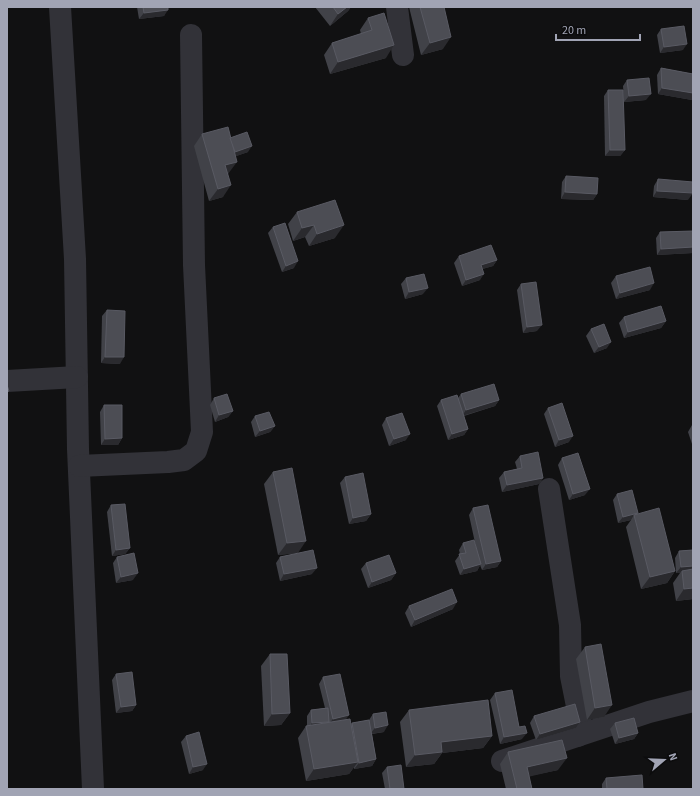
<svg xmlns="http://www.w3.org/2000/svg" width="700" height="796" viewBox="0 0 700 796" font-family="'Source Sans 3',sans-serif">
  <rect width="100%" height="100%" fill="#111112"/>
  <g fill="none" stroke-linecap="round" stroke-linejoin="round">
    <!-- street -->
    <g stroke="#323238" stroke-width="22">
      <polyline points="60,7 75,259 78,449 93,789"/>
      <polyline points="397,7 403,55"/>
      <polyline points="7,381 77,377"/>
      <polyline points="79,466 168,462 184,460 196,451 202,432 194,265 191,35"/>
      <polyline points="549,489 570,625 571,676 580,721 580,729 578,736"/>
      <polyline points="502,761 649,712 693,701"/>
    </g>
  </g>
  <!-- wall -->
  <g fill="#414248">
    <polygon points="137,7 168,7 164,16 139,19"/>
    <polygon points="315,7 351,7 348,11 330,26"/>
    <polygon points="409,7 444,7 443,49 421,55"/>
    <polygon points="368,18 386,58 330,74 324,55 332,43 361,34 360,30"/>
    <polygon points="661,29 683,50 660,53 657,35"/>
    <polygon points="661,68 693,74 693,99 692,100 658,94 657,75"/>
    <polygon points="627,80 646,100 624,102 623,86"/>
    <polygon points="608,90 625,150 620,156 605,156 604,96"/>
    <polygon points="202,134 230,138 248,152 236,156 228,174 223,197 209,201 194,146"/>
    <polygon points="566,176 597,194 593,200 561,199 562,182"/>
    <polygon points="658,179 688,200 653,197 654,186"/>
    <polygon points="297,212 335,238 309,246 305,237 293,241 288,224"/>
    <polygon points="273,227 294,268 282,272 268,233"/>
    <polygon points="693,231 693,253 657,255 656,238 660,232"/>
    <polygon points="459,256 497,260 493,266 482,269 480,280 462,286 454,263"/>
    <polygon points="616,276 650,290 616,299 611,283"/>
    <polygon points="406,278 423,294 405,299 401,284"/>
    <polygon points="521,284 537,331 523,333 517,290"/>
    <polygon points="107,310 120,364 101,363 102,316"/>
    <polygon points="624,317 666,321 661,328 624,338 619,323"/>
    <polygon points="591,329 607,348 594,353 586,336"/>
    <polygon points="461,394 499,400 495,406 464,416 468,429 464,435 448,440 437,406 441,400 458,398"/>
    <polygon points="214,398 233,411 228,417 215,422 210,405"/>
    <polygon points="104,405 122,438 118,445 101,445 100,412"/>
    <polygon points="548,408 569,442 555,447 544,414"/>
    <polygon points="255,416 275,426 270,432 255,437 251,422"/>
    <polygon points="386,418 406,440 389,446 382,425"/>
    <polygon points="692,425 693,425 693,447 688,432"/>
    <polygon points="520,456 543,478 539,484 502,492 499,478 504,472 517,469 515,462"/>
    <polygon points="562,458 585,495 569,500 558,465"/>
    <polygon points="273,472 298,553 278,555 264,484"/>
    <polygon points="345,477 371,514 366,521 349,524 340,483"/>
    <polygon points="617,494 638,513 637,514 675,571 667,583 641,589 626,527 631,520 618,523 613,500"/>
    <polygon points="111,505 130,548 125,554 112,556 107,512"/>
    <polygon points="473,508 501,561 497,567 482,570 480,565 477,571 460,575 455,561 460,554 459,550 463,543 477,552 469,515"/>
    <polygon points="693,550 693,599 676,601 673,583 680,573 676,573 675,558 679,551"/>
    <polygon points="117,557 133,580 116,583 113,563"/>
    <polygon points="280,557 312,574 280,581 276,563"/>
    <polygon points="366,563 396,573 391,580 368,588 361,569"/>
    <polygon points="409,606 453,609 411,627 405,613"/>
    <polygon points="585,647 604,717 587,720 576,659"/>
    <polygon points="270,654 290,713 281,725 264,726 261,666"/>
    <polygon points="116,674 136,705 132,711 116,713 112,680"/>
    <polygon points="323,677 346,719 351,724 352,723 369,720 373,714 384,732 372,734 376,759 372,766 354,769 354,767 349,774 306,781 298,738 306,726 307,726 307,716 311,710 325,708 319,684"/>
    <polygon points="495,693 519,727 522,739 500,744 490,700"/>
    <polygon points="409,710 492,736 483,748 442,753 434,764 406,767 400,722"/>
    <polygon points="534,716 580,722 576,728 536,740 530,723"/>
    <polygon points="615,723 638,733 634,739 615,744 610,729"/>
    <polygon points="186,736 203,770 189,774 181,742"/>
    <polygon points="508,752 558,770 529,776 532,789 506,789 500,764"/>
    <polygon points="387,767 404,789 385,789 382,773"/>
    <polygon points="606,778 643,789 602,789 602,784"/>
  </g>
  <!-- shaded-wall -->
  <g fill="#2a2a2e">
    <polygon points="347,7 351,7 348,11 330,26 338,14"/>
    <polygon points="168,10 164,16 139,19 144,13"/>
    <polygon points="451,37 443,49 421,55 430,43"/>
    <polygon points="687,44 683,50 660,53 664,47"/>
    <polygon points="394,45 386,58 330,74 338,62"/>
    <polygon points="662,88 693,93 693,99 692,100 658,94"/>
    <polygon points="651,94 646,100 624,102 629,96"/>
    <polygon points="252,146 248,152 231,158 235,152"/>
    <polygon points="610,150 625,150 620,156 605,156"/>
    <polygon points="237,162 228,174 217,177 225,165"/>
    <polygon points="231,185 223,197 209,201 218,189"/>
    <polygon points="657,191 693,193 688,200 653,197"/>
    <polygon points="565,192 597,194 593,200 561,199"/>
    <polygon points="314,225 305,237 293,241 302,228"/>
    <polygon points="344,225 335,238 309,246 317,234"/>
    <polygon points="693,247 693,253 657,255 661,249"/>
    <polygon points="497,260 493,266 476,271 481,265"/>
    <polygon points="298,261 294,268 282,272 286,266"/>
    <polygon points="484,274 480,280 462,286 466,280"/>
    <polygon points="654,283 650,290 616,299 620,293"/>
    <polygon points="428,288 423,294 405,299 409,292"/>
    <polygon points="666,321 661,328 624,338 628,332"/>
    <polygon points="542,325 537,331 523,333 527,327"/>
    <polygon points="611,342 607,348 594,353 599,347"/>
    <polygon points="105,357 124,357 120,364 101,363"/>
    <polygon points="499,400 495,406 462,416 466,410"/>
    <polygon points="233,411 228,417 215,422 219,415"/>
    <polygon points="275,426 270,432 255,437 260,431"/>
    <polygon points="468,429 464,435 448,440 452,434"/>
    <polygon points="410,434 406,440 389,446 394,439"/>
    <polygon points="573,436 569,442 555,447 559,440"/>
    <polygon points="122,438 118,445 101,445 105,439"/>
    <polygon points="543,478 539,484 502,492 507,485"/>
    <polygon points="590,489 585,495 569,500 573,494"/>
    <polygon points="638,513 635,517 634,515 631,520 618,523 623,517"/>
    <polygon points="371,514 366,521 349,524 353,518"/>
    <polygon points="306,541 298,553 278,555 287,543"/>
    <polygon points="130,548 125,554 112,556 116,550"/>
    <polygon points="501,561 497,567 482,570 486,564"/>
    <polygon points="481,564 477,571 460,575 464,569"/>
    <polygon points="693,566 693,572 682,571 680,573 676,573 681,567"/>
    <polygon points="317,568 312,574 280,581 284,574"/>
    <polygon points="675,571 667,583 641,589 650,577"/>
    <polygon points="138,573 133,580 116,583 121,577"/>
    <polygon points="396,573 391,580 368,588 372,582"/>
    <polygon points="693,588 693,599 676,601 684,589"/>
    <polygon points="457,602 453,609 411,627 415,620"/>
    <polygon points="136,705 132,711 116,713 121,707"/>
    <polygon points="612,705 604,717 587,720 595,708"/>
    <polygon points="290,713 281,725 264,726 272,714"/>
    <polygon points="349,715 345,721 328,725 333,719"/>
    <polygon points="329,722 308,730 312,723"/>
    <polygon points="580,722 576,728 536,740 540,734"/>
    <polygon points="388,725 384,732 370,734 375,728"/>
    <polygon points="527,733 522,739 500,744 504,737"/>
    <polygon points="638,733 634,739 615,744 619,738"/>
    <polygon points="492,736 483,748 442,753 434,764 406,767 415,755 441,742"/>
    <polygon points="567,758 558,770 519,779 527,767"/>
    <polygon points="376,759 372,766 354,769 359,763"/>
    <polygon points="358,762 349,774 306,781 314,769"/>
    <polygon points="207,764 203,770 189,774 193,767"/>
  </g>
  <!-- building -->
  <g fill="#4c4d54" stroke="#595a63">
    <polygon points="143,7 168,7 168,10 144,13"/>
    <polygon points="333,7 347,7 338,14"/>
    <polygon points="420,7 444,7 451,37 430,43"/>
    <polygon points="384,13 394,45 338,62 332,43 372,30 368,18"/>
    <polygon points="684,26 687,44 664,47 661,29"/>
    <polygon points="661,68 693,74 693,93 662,88"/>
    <polygon points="649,78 651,94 629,96 627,80"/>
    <polygon points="608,90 623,90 625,150 610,150"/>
    <polygon points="228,127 237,162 225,165 231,185 218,189 202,134"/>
    <polygon points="247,132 252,146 235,152 230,138"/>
    <polygon points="566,176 598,178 597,194 565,192"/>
    <polygon points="658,179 693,182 693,193 657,191"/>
    <polygon points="335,200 344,225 317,234 314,225 302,228 297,212"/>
    <polygon points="285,223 298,261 286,266 273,227"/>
    <polygon points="693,231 693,247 661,249 660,232"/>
    <polygon points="491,245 497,260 481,265 484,274 466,280 459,256"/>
    <polygon points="650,267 654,283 620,293 616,276"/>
    <polygon points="424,274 428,288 409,292 406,278"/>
    <polygon points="536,282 542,325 527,327 521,284"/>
    <polygon points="661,306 666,321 628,332 624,317"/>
    <polygon points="107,310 125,311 124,357 105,357"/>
    <polygon points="604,324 611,342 599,347 591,329"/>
    <polygon points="494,384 499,400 466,410 461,394"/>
    <polygon points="7,385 9,391 7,392"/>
    <polygon points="227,394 233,411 219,415 214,398"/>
    <polygon points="457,395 468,429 452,434 441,400"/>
    <polygon points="562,403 573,436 559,440 548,408"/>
    <polygon points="104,405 122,405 122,438 105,439"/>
    <polygon points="269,412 275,426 260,431 255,416"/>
    <polygon points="402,413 410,434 394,439 386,418"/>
    <polygon points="538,452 543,478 507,485 504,472 522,468 520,456"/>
    <polygon points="578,453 590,489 573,494 562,458"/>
    <polygon points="292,468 306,541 287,543 273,472"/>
    <polygon points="363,473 371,514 353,518 345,477"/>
    <polygon points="632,490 638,513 623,517 617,494"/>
    <polygon points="125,504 130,548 116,550 111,505"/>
    <polygon points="488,505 501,561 486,564 473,508"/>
    <polygon points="659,508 675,571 650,577 634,515"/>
    <polygon points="474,540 481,564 464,569 459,554 466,553 463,543"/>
    <polygon points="313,550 317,568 284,574 280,557"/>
    <polygon points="693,550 693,566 681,567 679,551"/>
    <polygon points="134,553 138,573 121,577 117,557"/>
    <polygon points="389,555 396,573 372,582 366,563"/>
    <polygon points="693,569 693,588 684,589 682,571"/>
    <polygon points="452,589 457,602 415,620 409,606"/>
    <polygon points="601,644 612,705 595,708 585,647"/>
    <polygon points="270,654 287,654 290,713 272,714"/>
    <polygon points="132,672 136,705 121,707 116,674"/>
    <polygon points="340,674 349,715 333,719 323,677"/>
    <polygon points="512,690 519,727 525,726 527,733 504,737 495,693"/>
    <polygon points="488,700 492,736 441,742 442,752 415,755 409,710"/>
    <polygon points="575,704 580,722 540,734 534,716"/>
    <polygon points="328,708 329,722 312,723 311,710"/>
    <polygon points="386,712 388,725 375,728 373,714"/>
    <polygon points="634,718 638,733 619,738 615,723"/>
    <polygon points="350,719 358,762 314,769 306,726"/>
    <polygon points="369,720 376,759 359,763 352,723"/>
    <polygon points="199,732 207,764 193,767 186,736"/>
    <polygon points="562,740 567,758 527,767 532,789 517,789 508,752"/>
    <polygon points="401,765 404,789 390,789 387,767"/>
    <polygon points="642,775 643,789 607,789 606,778"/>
  </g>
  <!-- border -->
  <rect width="700" height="796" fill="none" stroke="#a1a4b4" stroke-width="16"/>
  <!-- north arrow -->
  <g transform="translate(664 760) rotate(71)" stroke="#0c0c0d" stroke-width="3" paint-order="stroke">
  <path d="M0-3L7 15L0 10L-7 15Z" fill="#a1a4b4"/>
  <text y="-6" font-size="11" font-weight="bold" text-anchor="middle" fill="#a1a4b4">N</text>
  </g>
  <!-- scale -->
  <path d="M556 34v6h84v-6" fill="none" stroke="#a1a4b4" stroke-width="2"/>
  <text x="562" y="34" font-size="12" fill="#a1a4b4" stroke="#0c0c0d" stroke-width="3" paint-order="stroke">20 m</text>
</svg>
